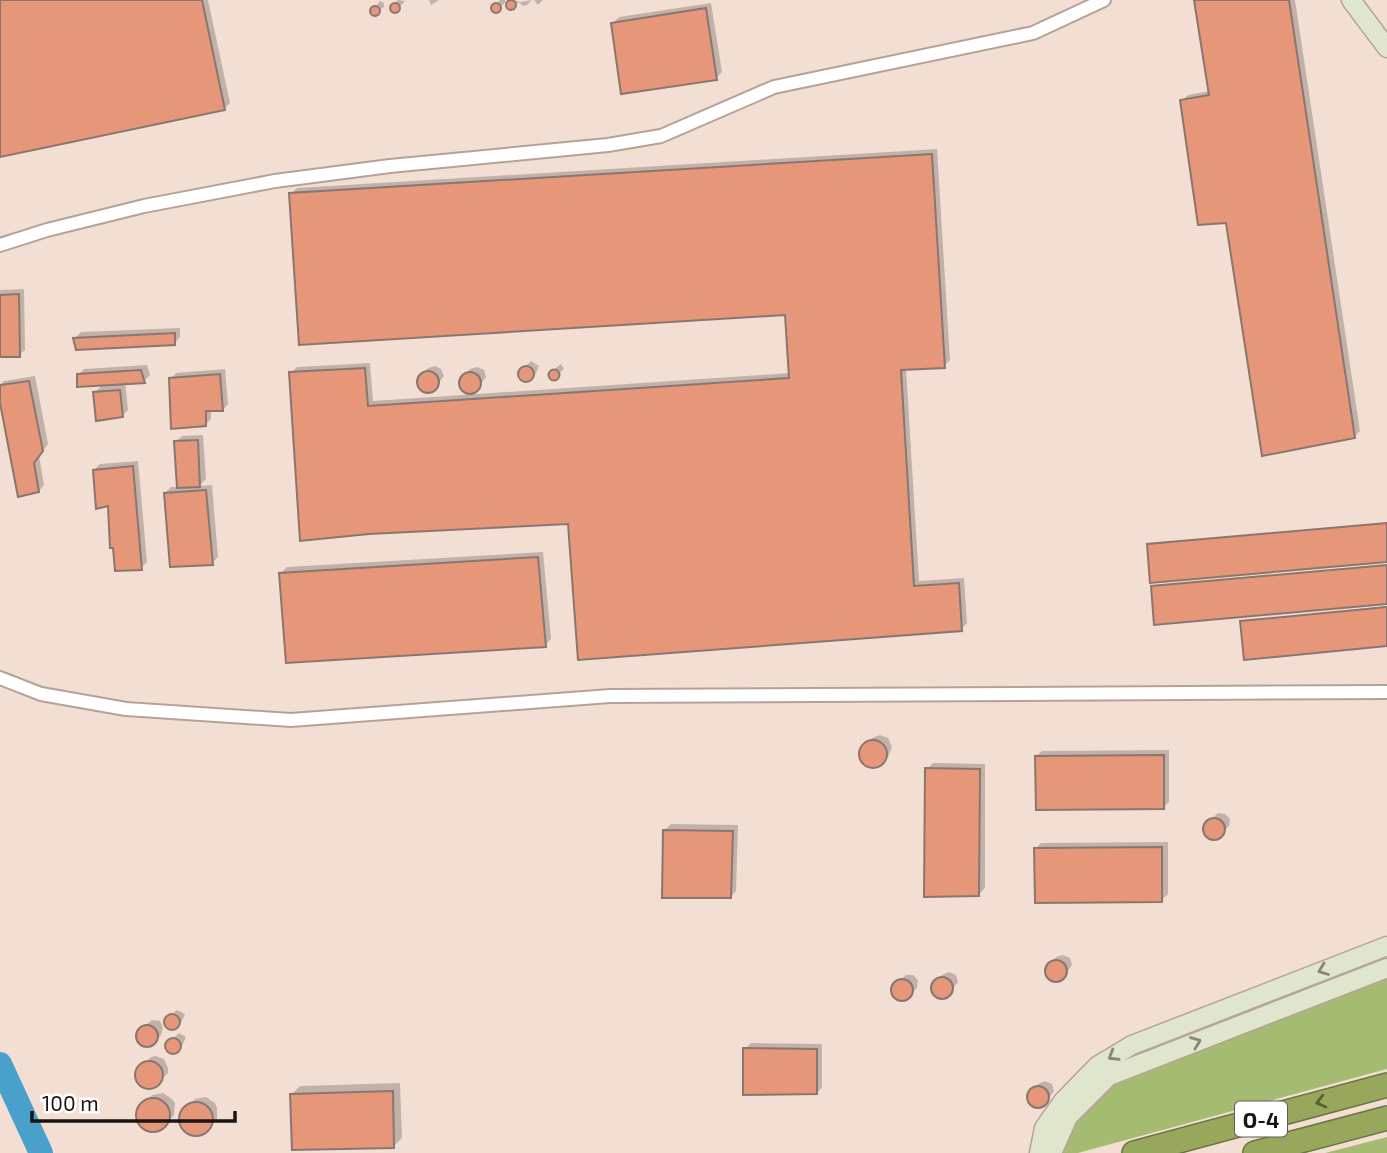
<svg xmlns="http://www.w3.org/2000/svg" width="1387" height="1153" viewBox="0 0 1387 1153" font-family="'Exo 2',sans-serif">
  <rect width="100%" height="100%" fill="#f3ded3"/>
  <!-- green -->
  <g fill="#a6bb72">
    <polygon points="1387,977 1387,1069 1078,1153 1060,1153 1072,1127 1114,1085"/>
    <polygon points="1387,1137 1387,1153 1325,1153"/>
  </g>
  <!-- shadow -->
  <g fill="#0003">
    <polygon points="0,0 208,0 230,103 224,109 0,155"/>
    <polygon points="398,0 405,1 396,11 392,10 392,6"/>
    <polygon points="429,0 439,0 431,5"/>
    <polygon points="500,0 505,0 505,3 495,11 493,8"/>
    <polygon points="512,0 521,2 532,0 527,5 523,6 519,2 511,8 508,5"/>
    <polygon points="534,0 543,0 538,5"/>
    <polygon points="1196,0 1295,0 1360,431 1354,437 1228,221 1182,101 1188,95 1210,91"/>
    <polygon points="380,1 384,3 384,7 373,14 371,12"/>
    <polygon points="711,3 722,72 716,78 613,23 619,17"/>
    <polygon points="937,149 950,360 944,366 906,368 919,581 964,578 967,623 961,629 569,522 291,373 297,367 370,363 373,401 790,373 787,314 291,194 297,188"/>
    <polygon points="24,289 25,350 19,355 0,355 0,290"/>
    <polygon points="180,328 180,337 175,343 75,338 81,332"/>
    <polygon points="531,361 539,366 536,373 530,379 524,380 520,375 522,370"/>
    <polygon points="561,364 564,369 554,378 550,374 552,371"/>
    <polygon points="147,365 150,375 144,381 125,382 128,410 122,416 95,392 104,384 78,375 84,369"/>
    <polygon points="435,366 441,369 444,376 434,389 427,391 420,388 418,382 428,368"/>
    <polygon points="477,367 484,370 486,377 476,390 469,392 463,389 461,382 470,369"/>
    <polygon points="225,369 228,404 223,410 211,410 211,419 205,425 171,379 176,373"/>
    <polygon points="35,376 48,444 39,456 44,485 39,491 0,394 0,385 4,381"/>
    <polygon points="203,435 206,479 199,486 212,485 218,557 212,563 165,493 171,487 179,487 176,442 182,436"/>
    <polygon points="138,461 147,562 141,568 94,470 100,464"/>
    <polygon points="543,552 551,639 545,645 281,573 287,567"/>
    <polygon points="1387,606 1387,644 1242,622 1243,621"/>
    <polygon points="880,735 888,738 892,747 888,757 882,763 872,767 863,762 861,752 872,738"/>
    <polygon points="1169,750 1169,802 1163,808 1036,756 1042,751"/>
    <polygon points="933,763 985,764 985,888 979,894 927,769"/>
    <polygon points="1218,813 1225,814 1230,819 1229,826 1217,838 1210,837 1205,832 1205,825"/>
    <polygon points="671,824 738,825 736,891 730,897 665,830"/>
    <polygon points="1168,842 1168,894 1162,900 1035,849 1041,843"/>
    <polygon points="1063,955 1070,958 1072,965 1062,978 1055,980 1049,977 1047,970 1056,957"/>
    <polygon points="949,972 956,975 958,982 948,995 941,998 935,994 933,988 942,975"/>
    <polygon points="906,975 913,975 918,980 917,988 905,999 898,999 893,993 894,986"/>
    <polygon points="177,1010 185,1014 182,1021 176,1027 170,1028 166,1023 168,1017"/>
    <polygon points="152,1020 160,1021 163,1028 161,1035 155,1042 147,1045 139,1040 139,1031"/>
    <polygon points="179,1033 186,1037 183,1044 174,1052 168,1049 167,1044"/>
    <polygon points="751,1043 822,1044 822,1087 817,1093 745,1049"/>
    <polygon points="156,1056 164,1059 168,1068 168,1073 153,1087 143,1086 138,1079 138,1070 151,1057"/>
    <polygon points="1045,1081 1052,1084 1054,1091 1044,1104 1037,1107 1031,1103 1029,1097 1038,1084"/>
    <polygon points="400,1083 402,1138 394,1146 292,1094 300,1086"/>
    <polygon points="163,1093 172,1099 175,1103 174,1115 160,1129 151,1130 139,1122 139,1111 152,1095"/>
    <polygon points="206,1097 215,1103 217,1108 217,1119 203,1133 188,1132 182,1126 181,1115 195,1099"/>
  </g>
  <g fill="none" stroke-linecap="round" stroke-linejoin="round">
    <!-- river -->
    <polyline stroke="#49a0cb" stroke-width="24" points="0,1064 41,1153"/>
  </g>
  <!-- building -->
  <g fill="#e6977a" stroke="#8a766e" stroke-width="2">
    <circle cx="511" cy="5" r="5"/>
    <polygon points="0,0 202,0 225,110 0,157"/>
    <polygon points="1194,0 1289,0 1355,438 1262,456 1226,223 1198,225 1180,100 1209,95"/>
    <circle cx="395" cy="8" r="5"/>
    <circle cx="496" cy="8" r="5"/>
    <circle cx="375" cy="11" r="5"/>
    <polygon points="706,8 717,80 621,94 611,23"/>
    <polygon points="932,154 945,368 901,370 914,586 959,583 962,631 578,660 568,524 369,534 300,541 289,372 365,368 368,406 789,378 785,315 299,345 289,193"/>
    <polygon points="19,294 20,357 0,357 0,295"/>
    <polygon points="175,333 175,345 76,350 73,338"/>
    <circle cx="526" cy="374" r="8"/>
    <circle cx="554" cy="375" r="5.5"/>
    <polygon points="141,370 145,383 77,387 77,374"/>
    <circle cx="428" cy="382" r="11"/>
    <circle cx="470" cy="383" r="11"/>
    <polygon points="220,374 223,411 206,411 206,426 171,429 169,378"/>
    <polygon points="29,381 43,451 34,463 39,492 18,497 0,403 0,385"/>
    <polygon points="120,390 123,417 96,421 93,392"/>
    <polygon points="198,440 200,487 177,488 174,441"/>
    <polygon points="133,466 142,570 115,571 113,548 110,548 108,506 96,509 93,470"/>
    <polygon points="206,490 213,565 170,567 164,493"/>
    <polygon points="1387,523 1387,562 1150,583 1147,544"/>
    <polygon points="538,557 546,647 286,663 279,573"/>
    <polygon points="1387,565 1387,604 1154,625 1151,586"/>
    <polygon points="1387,607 1387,646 1244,660 1240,621"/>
    <circle cx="873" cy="754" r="14"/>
    <polygon points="1164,755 1164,809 1036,810 1035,756"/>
    <polygon points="925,768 980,769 979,896 924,897"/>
    <circle cx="1214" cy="829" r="11"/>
    <polygon points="663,830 733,831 731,898 662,898"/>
    <polygon points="1162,847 1162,902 1035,903 1034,848"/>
    <circle cx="1056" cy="971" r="11"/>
    <circle cx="942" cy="988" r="11"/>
    <circle cx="902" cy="990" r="11"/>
    <circle cx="172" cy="1022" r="8"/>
    <circle cx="147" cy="1036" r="11"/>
    <circle cx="173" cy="1046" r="8"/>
    <polygon points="743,1048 817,1049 817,1094 743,1095"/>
    <circle cx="149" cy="1075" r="14"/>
    <circle cx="1038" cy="1097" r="11"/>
    <polygon points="393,1091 394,1148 292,1150 290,1094"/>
    <circle cx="153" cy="1115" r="17"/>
    <circle cx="196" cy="1119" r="17"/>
  </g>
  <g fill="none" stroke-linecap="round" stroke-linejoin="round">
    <!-- street casing -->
    <g stroke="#b5a297" stroke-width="16">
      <g id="street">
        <polyline points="0,245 47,230 144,206 275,181 390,166 608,145 661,136 774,87 1033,33 1104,0"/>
        <polyline points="0,678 41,694 126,709 291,720 610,696 1387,692"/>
      </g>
    </g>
    <!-- secondary casing -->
    <g stroke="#b5a297" stroke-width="21">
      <g id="secondary">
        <polyline points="1351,0 1387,48"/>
        <polyline points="1039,1153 1044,1128 1063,1101 1097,1066 1132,1045 1387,946"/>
        <polyline points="1052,1153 1068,1117 1109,1076 1387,968"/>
      </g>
    </g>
    <!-- highway casing -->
    <g stroke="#6c7442" stroke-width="26">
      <g id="highway">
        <polyline points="1134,1153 1387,1085"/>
        <polyline points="1255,1153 1387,1118"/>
      </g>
    </g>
    <!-- street -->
    <use href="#street" stroke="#fff" stroke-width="12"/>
    <!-- secondary -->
    <use href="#secondary" stroke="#e0e5ce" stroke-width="18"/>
    <!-- highway -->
    <use href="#highway" stroke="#97a85d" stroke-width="23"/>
  </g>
  <!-- one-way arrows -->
  <defs><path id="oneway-chevron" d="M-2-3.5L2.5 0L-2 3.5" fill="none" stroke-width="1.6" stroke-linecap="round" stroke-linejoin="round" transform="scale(1.75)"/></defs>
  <g stroke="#878778">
    <use href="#oneway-chevron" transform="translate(1323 970) rotate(159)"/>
    <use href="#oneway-chevron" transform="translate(1196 1042) rotate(-21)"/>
    <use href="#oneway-chevron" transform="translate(1113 1056) rotate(149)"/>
  </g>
  <use stroke="#595e36" href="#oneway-chevron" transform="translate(1321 1102) rotate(165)"/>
  <g text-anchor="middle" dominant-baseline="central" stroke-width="5" stroke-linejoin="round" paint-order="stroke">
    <!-- shield labels -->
    <rect fill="#fff" stroke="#5f5a58" stroke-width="2" x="1235" y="1101.5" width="52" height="35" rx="5"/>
    <g font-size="21" font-weight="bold" fill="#1b1410">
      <text x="1261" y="1119">O-4</text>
    </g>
  </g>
  <!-- scale -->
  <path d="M32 1111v10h203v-10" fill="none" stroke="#1b1410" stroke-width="3.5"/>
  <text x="42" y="1111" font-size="21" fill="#1b1410" stroke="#ffffff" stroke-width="5" paint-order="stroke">100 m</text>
</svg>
